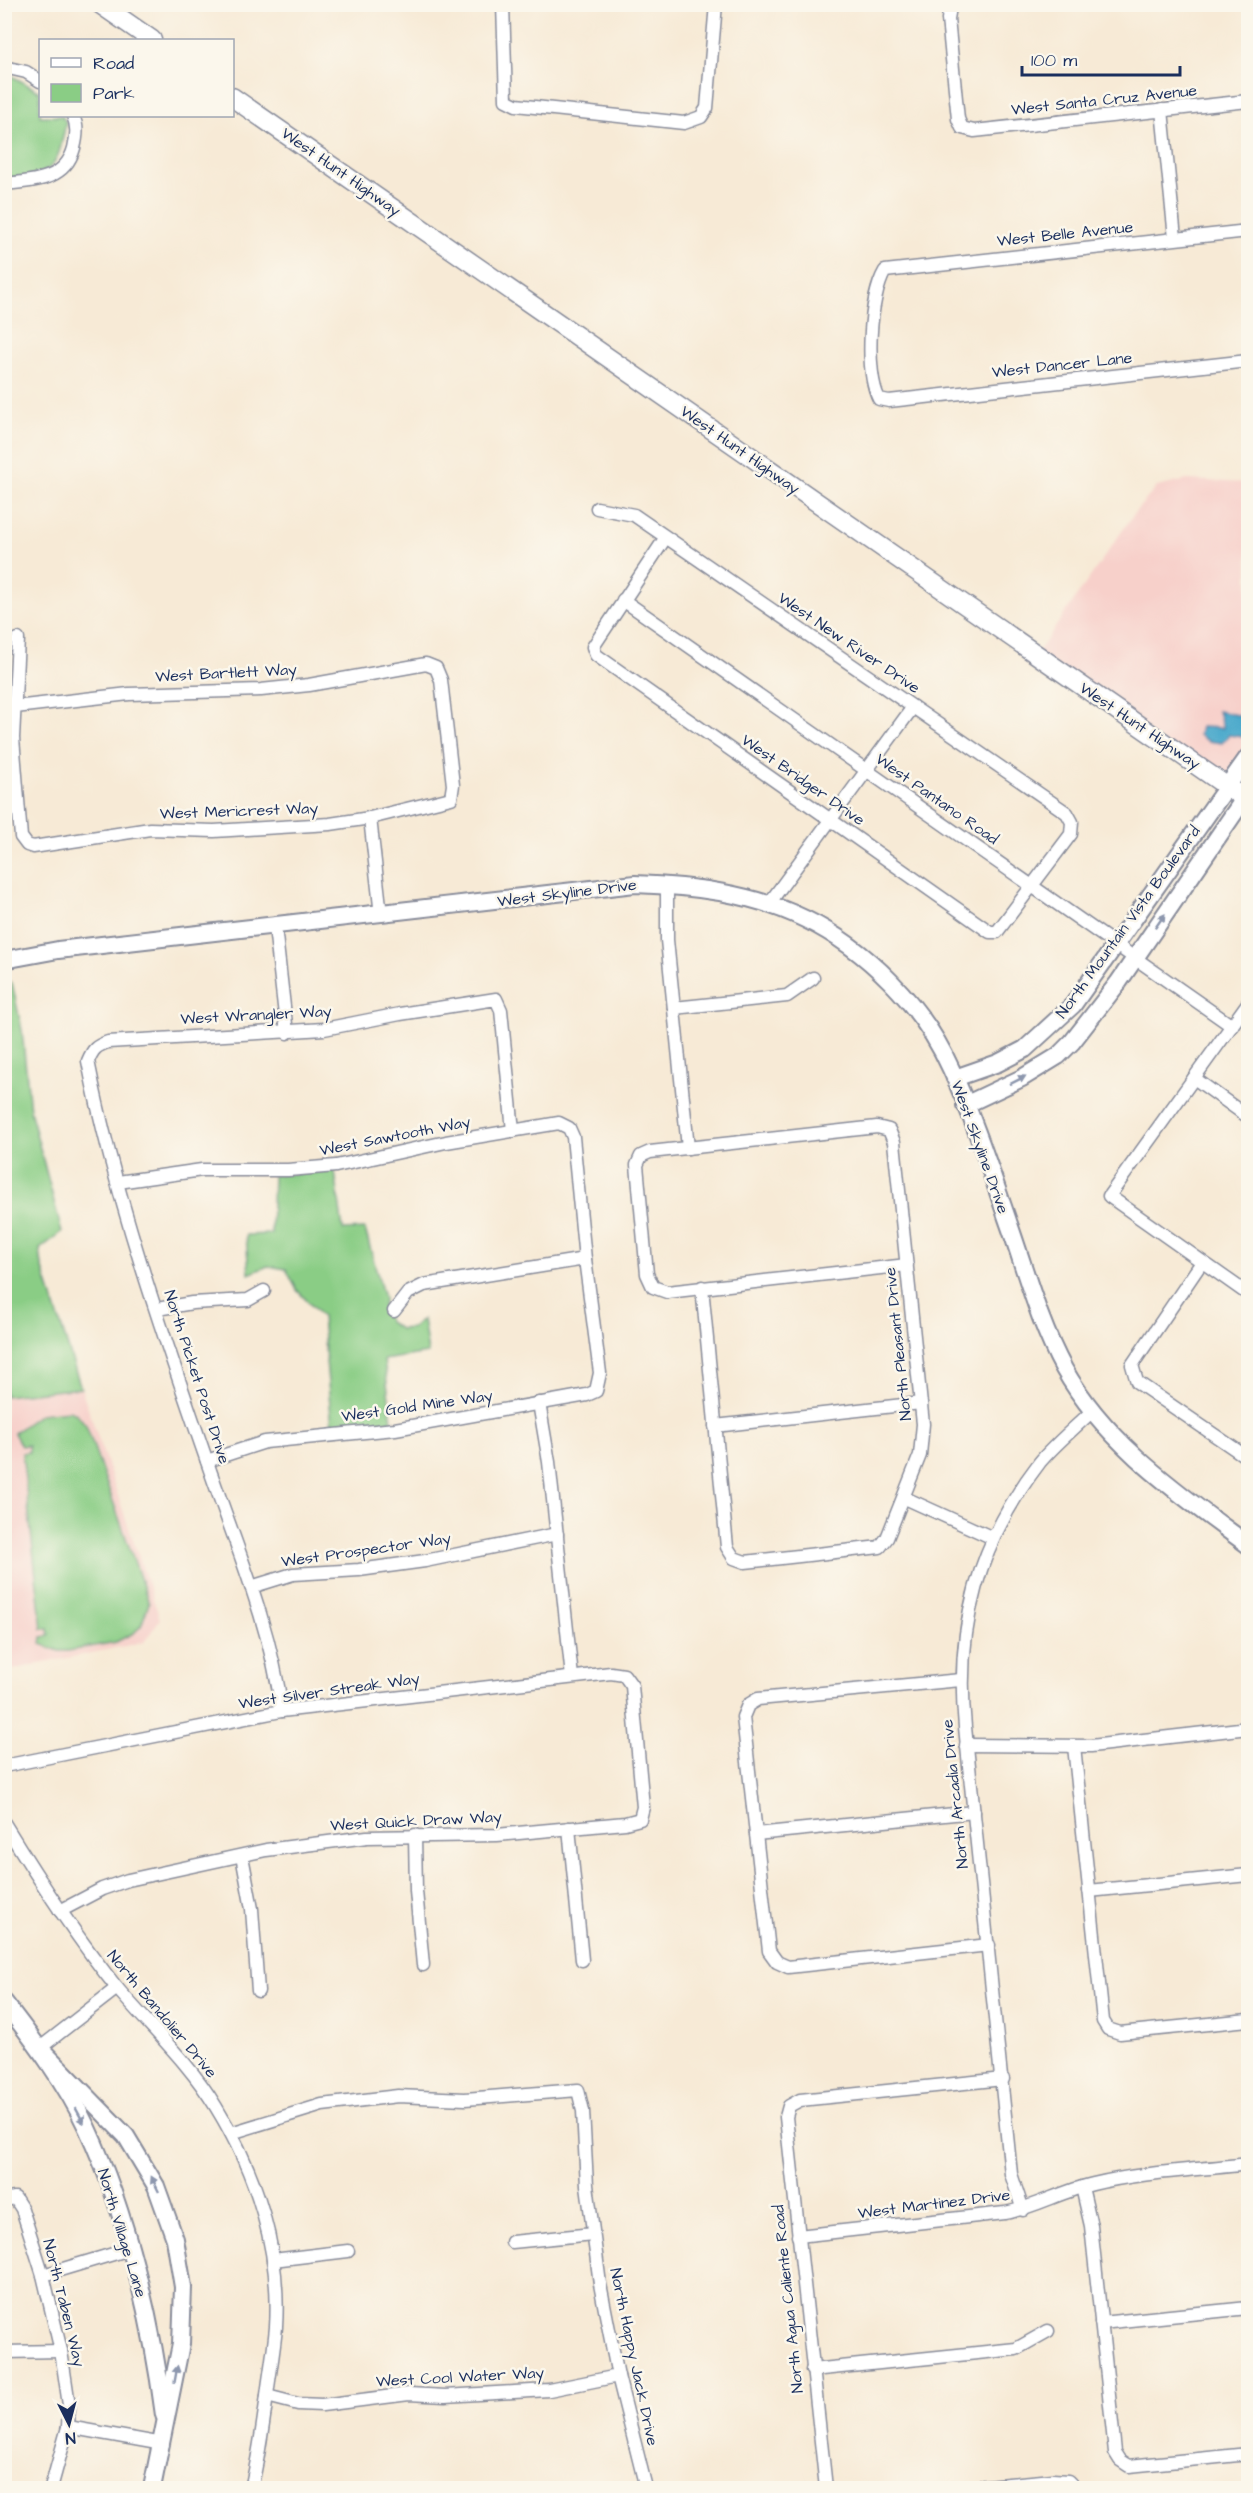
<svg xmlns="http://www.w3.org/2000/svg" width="1253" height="2493" viewBox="0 0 1253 2493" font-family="'Architects Daughter',sans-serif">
  <rect width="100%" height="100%" fill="#fbf7ec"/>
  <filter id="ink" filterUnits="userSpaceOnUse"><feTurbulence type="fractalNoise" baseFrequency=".0167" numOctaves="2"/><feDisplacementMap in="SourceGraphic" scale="12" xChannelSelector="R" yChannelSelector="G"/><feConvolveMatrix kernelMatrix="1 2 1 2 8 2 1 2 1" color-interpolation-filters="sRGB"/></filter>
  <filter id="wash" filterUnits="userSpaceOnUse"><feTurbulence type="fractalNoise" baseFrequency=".008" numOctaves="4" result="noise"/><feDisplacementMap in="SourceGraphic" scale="24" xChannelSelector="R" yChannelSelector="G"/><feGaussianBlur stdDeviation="1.35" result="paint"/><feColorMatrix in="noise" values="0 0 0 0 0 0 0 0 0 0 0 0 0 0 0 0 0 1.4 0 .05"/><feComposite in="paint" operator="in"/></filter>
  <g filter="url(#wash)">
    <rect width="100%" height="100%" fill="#f7ead6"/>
    <!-- built -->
    <g fill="#f7d0ca">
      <polygon points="1187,480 1248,483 1248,781 1240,794 1036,655 1136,511 1157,487"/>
      <polygon points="81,1388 160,1619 144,1642 5,1671 5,1396"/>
    </g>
    <!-- green -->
    <g fill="#8acd85" stroke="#527e72" stroke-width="1.5">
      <path d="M5,72L40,92V116H62L66,122C57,170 54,175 5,179Z"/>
      <polygon points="12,983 22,1030 30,1110 62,1232 40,1249 42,1266 81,1388 5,1396 4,984"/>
      <polygon points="335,1171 343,1230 365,1229 384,1298 383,1311 389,1322 400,1329 412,1328 423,1319 428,1353 384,1360 392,1421 332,1427 322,1317 297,1290 286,1269 268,1266 249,1274 246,1235 271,1234 273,1175"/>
      <polygon points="69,1411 77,1414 86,1425 149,1603 141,1626 134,1633 116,1642 68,1651 59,1651 41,1644 42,1637 49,1636 48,1629 42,1629 22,1453 29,1452 28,1445 21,1446 14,1433 40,1414"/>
    </g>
    <!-- water -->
    <polygon fill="#4eaacc" stroke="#346c95" stroke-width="1.5" points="1218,711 1248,717 1248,731 1243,737 1229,735 1222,743 1208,741 1199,735 1201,727 1223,728"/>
  </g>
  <g filter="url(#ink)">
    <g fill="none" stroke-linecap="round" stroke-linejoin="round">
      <!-- street casing -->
      <g stroke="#898c9a" stroke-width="15">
        <g id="street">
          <polyline points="503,4 506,100 516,105 684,123 701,117 707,108 716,4"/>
          <polyline points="958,4 950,7 948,19 958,119 962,128 974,131 1248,101"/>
          <polyline points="4,67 26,72 40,81"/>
          <polyline points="1162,110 1175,238"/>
          <path d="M4,184C33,181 65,181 74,148C77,136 78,126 73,116"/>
          <path d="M1248,231L885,271C869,298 865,372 879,399L889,401L1248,361"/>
          <polyline points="597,508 634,515 1067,813 1072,822 1071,834 997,932 990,932 596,655 593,647 666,537"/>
          <polyline points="623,600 1232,1026"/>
          <polyline points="15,707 129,694 261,690 309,685 426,664 436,668 441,680 453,785 451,798 370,818 330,824 214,831 150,829 33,847 27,845 21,837 13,738 18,639"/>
          <polyline points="370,818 381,915"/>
          <polyline points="667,885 667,940 688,1148"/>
          <polyline points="768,905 913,707"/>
          <polyline points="275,927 287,1033"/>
          <polyline points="1248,1003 1109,1196 1248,1294"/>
          <polyline points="674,1008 787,996 813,978"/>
          <polyline points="1194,1078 1248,1117"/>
          <polyline points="118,1182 202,1170 288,1170 336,1166 446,1142 559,1123 569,1128 573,1137 585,1259 600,1373 596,1391 587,1395 395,1429 265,1442 207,1461"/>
          <polyline points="1202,1262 1132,1365 1137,1382 1248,1458"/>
          <polyline points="702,1287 727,1547 734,1558 745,1562 880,1547 887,1538 920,1455 923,1424 894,1142 889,1130 877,1127 650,1152 641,1156 637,1165 647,1274 653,1287 667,1292 907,1265"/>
          <polyline points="157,1309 192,1303 248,1300 264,1291"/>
          <polyline points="394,1311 408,1293 424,1285 585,1259"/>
          <polyline points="539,1403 549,1462 572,1677"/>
          <polyline points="715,1426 921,1403"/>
          <polyline points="905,1498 993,1538"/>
          <polyline points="251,1587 293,1574 359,1570 425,1561 557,1534"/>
          <polyline points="961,1680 758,1699 748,1705 743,1717 769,1951 777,1962 788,1967 989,1945"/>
          <path d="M282,1711C271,1629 239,1553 212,1476C166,1343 115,1199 88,1061C93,1049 96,1046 108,1042L324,1029L400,1014L496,999L501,1010L513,1131"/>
          <polyline points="966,1745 1091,1746 1248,1728"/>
          <polyline points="1074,1746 1103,2021 1108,2029 1120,2033 1248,2020"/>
          <polyline points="4,1766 281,1711 611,1673 624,1675 632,1686 643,1807 640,1819 625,1823 497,1835 367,1837 266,1850 128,1880 102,1889 60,1911"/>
          <path d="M4,1823C39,1880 75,1936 117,1988C150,2027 189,2062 216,2107C256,2172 281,2250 276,2327C274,2350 270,2372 267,2395C263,2426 259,2457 251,2488"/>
          <polyline points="569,1828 582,1960"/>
          <polyline points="756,1834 974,1812"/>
          <polyline points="415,1835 416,1891 423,1965"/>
          <polyline points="242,1856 252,1909 258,1991"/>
          <polyline points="1089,1891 1248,1875"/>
          <polyline points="40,2048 117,1988"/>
          <polyline points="231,2133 322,2105 398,2096 465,2099 578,2090 583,2111 587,2185 600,2284 618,2376 646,2488"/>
          <polyline points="1082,2187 1091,2226 1115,2452 1120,2460 1129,2466 1248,2454"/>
          <polyline points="4,2200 15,2198 22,2209 43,2275 61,2351 69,2405 68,2427 51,2488"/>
          <path d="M1023,2210L1011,2174L965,1727C955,1627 978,1543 1040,1462C1055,1444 1075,1428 1092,1411"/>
          <path d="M798,2236L1005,2213C1036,2207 1062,2191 1093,2184C1143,2172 1197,2170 1248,2164"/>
          <polyline points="512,2242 593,2234"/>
          <polyline points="273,2260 348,2251"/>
          <polyline points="43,2275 130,2249"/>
          <polyline points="1101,2323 1248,2308"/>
          <polyline points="4,2352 61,2351"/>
          <polyline points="812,2370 1016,2349 1048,2331"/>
          <polyline points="267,2396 298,2404 322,2405 409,2394 445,2396 549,2390 618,2376"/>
          <polyline points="68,2427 163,2444"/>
          <polyline points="826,2488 786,2117 789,2106 800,2100 1003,2079"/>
          <polyline points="964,2488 1053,2480 1068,2481 1075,2488"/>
        </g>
      </g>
      <!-- secondary casing -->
      <g stroke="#898c9a" stroke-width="20">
        <g id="secondary">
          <path d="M4,960L58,950L635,884C693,886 752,893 805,919C867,949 923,1006 951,1069C974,1119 991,1172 1009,1224C1026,1272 1039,1323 1064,1369C1107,1445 1180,1494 1248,1545"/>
          <polyline points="955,1078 998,1063 1025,1049 1073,1005 1248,757"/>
          <polyline points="965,1105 1022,1078 1058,1056 1072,1042 1118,983 1248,793"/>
          <path d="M4,2002C35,2042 66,2083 87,2128C127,2214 152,2322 164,2415"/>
          <polyline points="40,2048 126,2136 156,2186 175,2239 183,2287 181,2344 152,2488"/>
        </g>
      </g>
      <!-- primary casing -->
      <g stroke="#898c9a" stroke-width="21">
        <g id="primary">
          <polyline points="100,4 152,40"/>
          <polyline points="232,97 1248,801"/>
        </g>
      </g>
      <!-- street -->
      <use href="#street" stroke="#fff" stroke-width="12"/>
      <!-- secondary -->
      <use href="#secondary" stroke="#fff" stroke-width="16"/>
      <!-- primary -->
      <use href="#primary" stroke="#fff" stroke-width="18"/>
    </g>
    <!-- one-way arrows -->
    <defs><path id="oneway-solid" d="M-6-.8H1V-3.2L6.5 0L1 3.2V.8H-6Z" transform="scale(1.5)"/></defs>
    <g fill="#8d97ae">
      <use href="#oneway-solid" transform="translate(1160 921) rotate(-55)"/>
      <use href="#oneway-solid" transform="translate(1018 1080) rotate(-27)"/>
      <use href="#oneway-solid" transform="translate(80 2116) rotate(61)"/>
      <use href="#oneway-solid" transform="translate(155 2184) rotate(-116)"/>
      <use href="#oneway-solid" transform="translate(176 2374) rotate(-80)"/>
    </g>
  </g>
  <g text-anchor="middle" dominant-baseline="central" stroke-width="5" stroke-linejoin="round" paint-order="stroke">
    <!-- street labels -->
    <g font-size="16" fill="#1b2f5e" stroke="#fbf7ec">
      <text transform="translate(1104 100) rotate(-6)">West Santa Cruz Avenue</text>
      <text transform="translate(341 172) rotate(35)">West Hunt Highway</text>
      <text transform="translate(1065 234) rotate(-6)">West Belle Avenue</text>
      <text transform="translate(1062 365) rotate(-6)">West Dancer Lane</text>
      <text transform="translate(740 450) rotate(35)">West Hunt Highway</text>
      <text transform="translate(849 643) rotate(34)">West New River Drive</text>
      <text transform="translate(226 673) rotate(-3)">West Bartlett Way</text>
      <text transform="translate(1140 726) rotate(34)">West Hunt Highway</text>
      <text transform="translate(803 780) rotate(35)">West Bridger Drive</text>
      <text transform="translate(937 799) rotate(35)">West Pantano Road</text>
      <text transform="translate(239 811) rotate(-2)">West Mericrest Way</text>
      <text transform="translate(567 893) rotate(-7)">West Skyline Drive</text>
      <text transform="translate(1128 922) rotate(-54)">North Mountain Vista Boulevard</text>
      <text transform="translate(256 1015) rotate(-3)">West Wrangler Way</text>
      <text transform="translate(395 1136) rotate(-11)">West Sawtooth Way</text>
      <text transform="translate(980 1147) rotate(70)">West Skyline Drive</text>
      <text transform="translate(898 1344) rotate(-96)">North Pleasant Drive</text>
      <text transform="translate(197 1377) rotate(72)">North Picket Post Drive</text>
      <text transform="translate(417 1406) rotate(-8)">West Gold Mine Way</text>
      <text transform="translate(366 1550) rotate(-8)">West Prospector Way</text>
      <text transform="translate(329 1691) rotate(-8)">West Silver Streak Way</text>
      <text transform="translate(955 1794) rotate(-96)">North Arcadia Drive</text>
      <text transform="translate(416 1821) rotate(-3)">West Quick Draw Way</text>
      <text transform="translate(162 2014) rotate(50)">North Bandolier Drive</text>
      <text transform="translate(934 2204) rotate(-7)">West Martinez Drive</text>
      <text transform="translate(122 2233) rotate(73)">North Village Lane</text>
      <text transform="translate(788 2299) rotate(-96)">North Agua Caliente Road</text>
      <text transform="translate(64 2303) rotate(76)">North Taben Way</text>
      <text transform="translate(634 2357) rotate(78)">North Happy Jack Drive</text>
      <text transform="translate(460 2377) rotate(-3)">West Cool Water Way</text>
    </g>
  </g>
  <!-- margin -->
  <rect width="1253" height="2493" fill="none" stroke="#fbf7ec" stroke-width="24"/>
  <!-- legend -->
  <rect x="39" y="39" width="195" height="78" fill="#fbf7ec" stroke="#a1a7b3" stroke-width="1.5"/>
  <rect x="51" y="58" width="30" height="9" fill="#ffffff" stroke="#a1a7b3" stroke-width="1.5"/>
  <text x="93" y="69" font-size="18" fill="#1b2f5e">Road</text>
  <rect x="51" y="84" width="30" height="18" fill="#8acd85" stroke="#a1a7b3" stroke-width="1.5"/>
  <text x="93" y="99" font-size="18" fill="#1b2f5e">Park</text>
  <!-- north arrow -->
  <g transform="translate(69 2424) rotate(174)" stroke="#fbf7ec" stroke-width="4.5" paint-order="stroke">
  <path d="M0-4.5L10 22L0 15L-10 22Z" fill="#1b2f5e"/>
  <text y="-9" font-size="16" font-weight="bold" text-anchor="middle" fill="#1b2f5e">N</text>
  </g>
  <!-- scale -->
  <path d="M1022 66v9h158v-9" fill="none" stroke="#1b2f5e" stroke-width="3"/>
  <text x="1031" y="66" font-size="18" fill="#1b2f5e" stroke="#fbf7ec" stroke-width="4.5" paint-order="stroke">100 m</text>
</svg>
